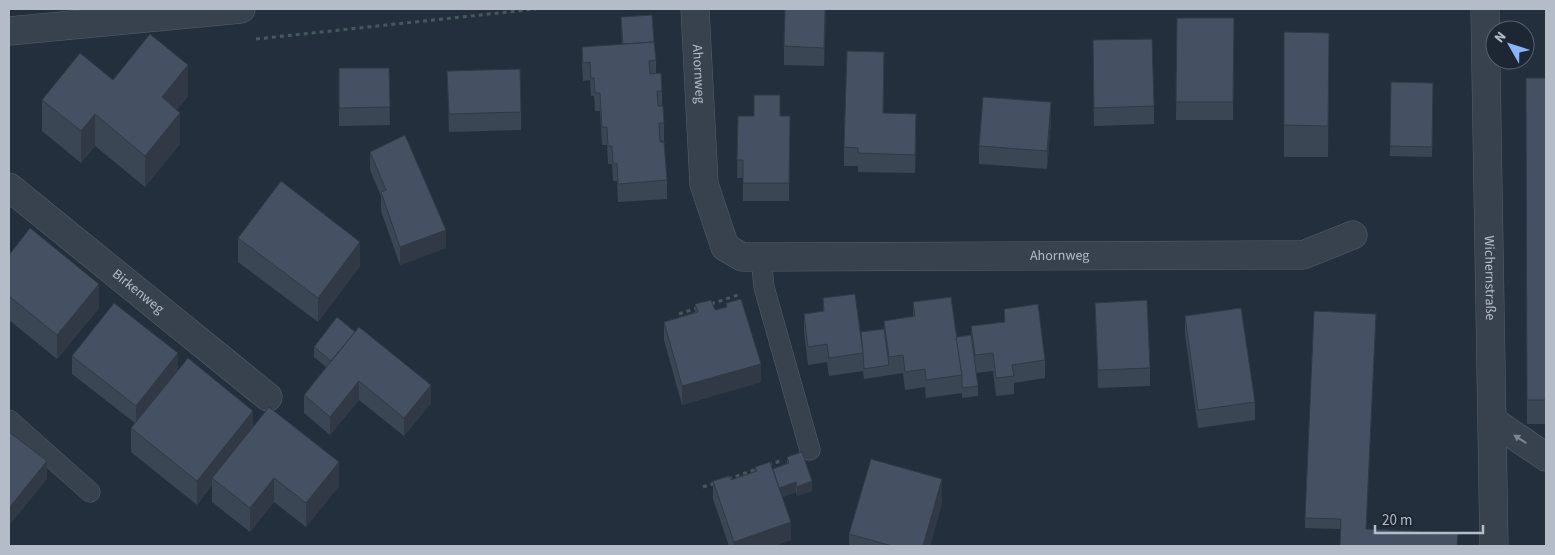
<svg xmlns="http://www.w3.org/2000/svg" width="1555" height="555" viewBox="0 0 1555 555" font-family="'Source Sans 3',sans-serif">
  <rect width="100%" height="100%" fill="#242f3e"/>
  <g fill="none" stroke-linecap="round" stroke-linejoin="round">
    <!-- service casing -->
    <g stroke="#565f6c" stroke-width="21">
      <g id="service">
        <polyline points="761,257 764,287 810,450"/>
        <polyline points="9,420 90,492"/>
      </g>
    </g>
    <!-- minor casing -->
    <g stroke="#565f6c" stroke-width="29">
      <g id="minor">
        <path id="s1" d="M695,9L704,184L725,247L742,257L1303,255L1353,235"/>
        <path id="s2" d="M1485,9L1494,546"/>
        <path id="s3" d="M9,187L268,397"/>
        <polyline points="1493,421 1546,457"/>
      </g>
    </g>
    <!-- tertiary casing -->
    <g stroke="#565f6c" stroke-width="29">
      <polyline id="tertiary" points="9,31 241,9"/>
    </g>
    <!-- path -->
    <g stroke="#44595c" stroke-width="3" stroke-dasharray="4 4" stroke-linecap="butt">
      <polyline points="256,39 536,9"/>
      <polyline points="711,304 738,295"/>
      <polyline points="679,314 697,308"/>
      <polyline points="768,465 783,460"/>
      <polyline points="728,479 757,469"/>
      <polyline points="703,487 715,483"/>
    </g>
    <!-- service -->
    <use href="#service" stroke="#38414e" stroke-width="20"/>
    <!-- minor -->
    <use href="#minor" stroke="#38414e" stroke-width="28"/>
    <!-- tertiary -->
    <use href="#tertiary" stroke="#38414e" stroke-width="28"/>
  </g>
  <!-- wall -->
  <g fill="#3b4654">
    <polygon points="826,9 824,66 784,65 784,46"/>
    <polygon points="621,17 654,42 656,60 656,73 662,91 662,106 664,123 664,141 660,141 667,180 667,199 618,202 617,181 613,181 612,164 608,164 607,145 602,145 600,111 595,111 594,96 591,96 590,80 583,81 582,65 582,47 622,45"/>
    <polygon points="1177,18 1234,18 1233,120 1176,120"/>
    <polygon points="1284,32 1329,33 1328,157 1284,157"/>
    <polygon points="1093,59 1154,106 1154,124 1094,126"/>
    <polygon points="339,68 389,68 390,125 339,126"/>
    <polygon points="884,70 883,113 916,132 915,173 858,172 858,166 844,166 844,147"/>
    <polygon points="447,71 521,112 521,130 449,132"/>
    <polygon points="1526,78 1546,78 1546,424 1527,424"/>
    <polygon points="113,80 188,96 177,110 180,144 145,187 95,146 81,163 42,131 42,100"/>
    <polygon points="1391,82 1433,83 1432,157 1390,156"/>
    <polygon points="738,116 790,116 789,201 743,201 743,178 737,178"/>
    <polygon points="1051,120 1047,169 979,164 979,146"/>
    <polygon points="370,152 446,248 400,265 381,211 381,196 370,170"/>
    <polygon points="238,238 360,266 318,322 238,262"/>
    <polygon points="9,255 99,308 57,359 9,320"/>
    <polygon points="823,298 861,332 884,329 884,321 913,317 913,302 956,337 971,335 971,326 1004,322 1004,309 1045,360 1045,378 1014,383 1014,394 996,396 993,371 976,373 978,386 978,396 962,398 962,392 962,393 926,398 925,387 905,390 903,373 864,379 863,371 829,376 827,362 808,365 804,332 804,314 823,312"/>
    <polygon points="726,303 761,382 682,405 664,340 664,322 695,312 695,304 715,310 726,307"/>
    <polygon points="1095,303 1150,368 1150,386 1098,388"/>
    <polygon points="1185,316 1255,402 1255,420 1198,428 1185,334"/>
    <polygon points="1376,324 1340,529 1305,528 1305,518"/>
    <polygon points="314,347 431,403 404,436 359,400 330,435 304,413 304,395 326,367 314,357"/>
    <polygon points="72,356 178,370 253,427 339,486 306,527 274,502 250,532 212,502 212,485 197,505 131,452 131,428 135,423 72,374"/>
    <polygon points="787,457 812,491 797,496 796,492 783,497 791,540 774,546 729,546 713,499 713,481 731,480 755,471 755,467 773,469 787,463"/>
    <polygon points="942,503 930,546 849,546 849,534"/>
  </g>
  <!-- shaded-wall -->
  <g fill="#303945">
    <polygon points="825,9 826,17 824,66 824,48"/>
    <polygon points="188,65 188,96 162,128 162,97"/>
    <polygon points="1051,102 1051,120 1047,169 1047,151"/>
    <polygon points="180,113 180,144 145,187 145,156"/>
    <polygon points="95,114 95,146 81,163 81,131"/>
    <polygon points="916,114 916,132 915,173 915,155"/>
    <polygon points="446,230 446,248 400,265 400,247"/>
    <polygon points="360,242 360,266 318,322 318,298"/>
    <polygon points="99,284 99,308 57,359 57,335"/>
    <polygon points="1376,314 1376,324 1366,539 1366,529"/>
    <polygon points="178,353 178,371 136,424 136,406"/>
    <polygon points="761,364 761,382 682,405 682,386"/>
    <polygon points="359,381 359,400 330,435 330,417"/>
    <polygon points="431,385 431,403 404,436 404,418"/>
    <polygon points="253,411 253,435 212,478 212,485 197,505 197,481"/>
    <polygon points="47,461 47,479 9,526 9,508"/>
    <polygon points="339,462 339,486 306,527 306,503"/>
    <polygon points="274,478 274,502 250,532 250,508"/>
    <polygon points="942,479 942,503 930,546 923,546"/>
    <polygon points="812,481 812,491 797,496 797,487"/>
    <polygon points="796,482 796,492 777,499 777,489"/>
    <polygon points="791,522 791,540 774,546 734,546 734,542"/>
  </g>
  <!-- building -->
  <g fill="#455162" stroke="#303945">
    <polygon points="785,9 825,9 824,48 784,46"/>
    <polygon points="652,15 654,42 623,44 621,17"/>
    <polygon points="1177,18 1234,18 1233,102 1176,102"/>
    <polygon points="1284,32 1329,33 1328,126 1284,125"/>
    <polygon points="150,34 188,65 162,97 180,113 145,156 95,114 81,131 42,100 80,53 113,80"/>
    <polygon points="1152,39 1154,106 1094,108 1093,40"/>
    <polygon points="654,42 656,60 649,61 650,74 661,73 662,91 657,91 658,106 663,106 664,123 659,123 660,142 664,142 667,180 618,184 617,163 613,163 612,146 608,146 607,127 602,127 600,93 595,93 594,78 591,78 590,62 583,63 582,47"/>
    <polygon points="847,51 884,52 883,113 916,114 915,155 858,153 858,148 844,147"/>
    <polygon points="339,68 389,68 390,107 339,108"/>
    <polygon points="520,69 521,112 449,114 447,71"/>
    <polygon points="1526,78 1546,78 1546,400 1527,400"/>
    <polygon points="1391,82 1433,83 1432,147 1390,146"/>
    <polygon points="754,95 780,95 780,116 790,116 789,183 743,183 743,160 737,160 738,116 754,116"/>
    <polygon points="983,97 1051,102 1047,151 979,146"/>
    <polygon points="405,135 446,230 400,247 381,192 386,190 370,152"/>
    <polygon points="281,181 360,242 318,298 238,238"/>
    <polygon points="30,228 99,284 57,335 9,296 9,255"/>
    <polygon points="855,294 863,353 829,358 827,344 808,347 804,314 824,311 823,298"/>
    <polygon points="951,297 962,375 926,380 925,369 905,372 903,355 889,357 884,321 915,316 913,302"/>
    <polygon points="741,299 761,364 682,386 664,322 698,312 695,304 711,300 715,310 727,307 726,303"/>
    <polygon points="1147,300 1150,368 1098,370 1095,303"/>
    <polygon points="114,303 178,353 136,406 72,356"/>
    <polygon points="1038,304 1045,360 1012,365 1014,376 996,378 993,353 975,355 971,326 1005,322 1004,309"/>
    <polygon points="1241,308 1255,402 1198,410 1185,316"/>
    <polygon points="1314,311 1376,314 1366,529 1458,533 1457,546 1340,546 1341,519 1305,518"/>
    <polygon points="337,317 355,332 331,361 314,347"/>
    <polygon points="359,327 431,385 404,418 359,381 330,417 304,395"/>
    <polygon points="884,329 889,365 864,369 863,353 861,332"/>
    <polygon points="971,335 978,386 962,388 962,375 956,337"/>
    <polygon points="188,358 253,411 197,481 131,428"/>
    <polygon points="269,407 339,462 306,503 274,478 250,508 212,478"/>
    <polygon points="9,432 47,461 9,508"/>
    <polygon points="802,452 812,481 797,487 796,482 779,488 773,469 789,463 787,457"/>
    <polygon points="871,459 942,479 923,546 892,546 849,534"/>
    <polygon points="770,462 791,522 734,542 713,481 729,476 731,480 757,471 755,467"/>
  </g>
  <!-- one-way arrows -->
  <defs><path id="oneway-solid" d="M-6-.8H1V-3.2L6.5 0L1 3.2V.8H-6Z" transform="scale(1.25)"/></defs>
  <use fill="#7c8592" href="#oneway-solid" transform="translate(1520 439) rotate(-146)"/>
  <g text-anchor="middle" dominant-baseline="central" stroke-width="4" stroke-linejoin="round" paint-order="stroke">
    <!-- street labels -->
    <g font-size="14" fill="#b4bcc9" stroke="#1d2633">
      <text stroke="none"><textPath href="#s1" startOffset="65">Ahornweg</textPath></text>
      <text stroke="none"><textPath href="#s1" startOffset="579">Ahornweg</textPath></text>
      <text stroke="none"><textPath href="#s2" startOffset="269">Wichernstraße</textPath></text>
      <text stroke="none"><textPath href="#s3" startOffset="166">Birkenweg</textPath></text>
    </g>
  </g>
  <!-- border -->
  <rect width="1555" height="555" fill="none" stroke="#b4bcc9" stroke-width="20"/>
  <!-- north arrow -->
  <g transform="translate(1510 45) rotate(309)"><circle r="24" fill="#1d2633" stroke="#59626f"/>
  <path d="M0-4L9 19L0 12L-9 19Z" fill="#8ab4f8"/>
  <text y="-8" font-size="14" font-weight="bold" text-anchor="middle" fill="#b4bcc9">N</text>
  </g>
  <!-- scale -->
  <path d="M1375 525v8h108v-8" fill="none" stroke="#b4bcc9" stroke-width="2.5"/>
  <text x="1382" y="525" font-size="15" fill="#b4bcc9" stroke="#1d2633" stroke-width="4" paint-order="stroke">20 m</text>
</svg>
